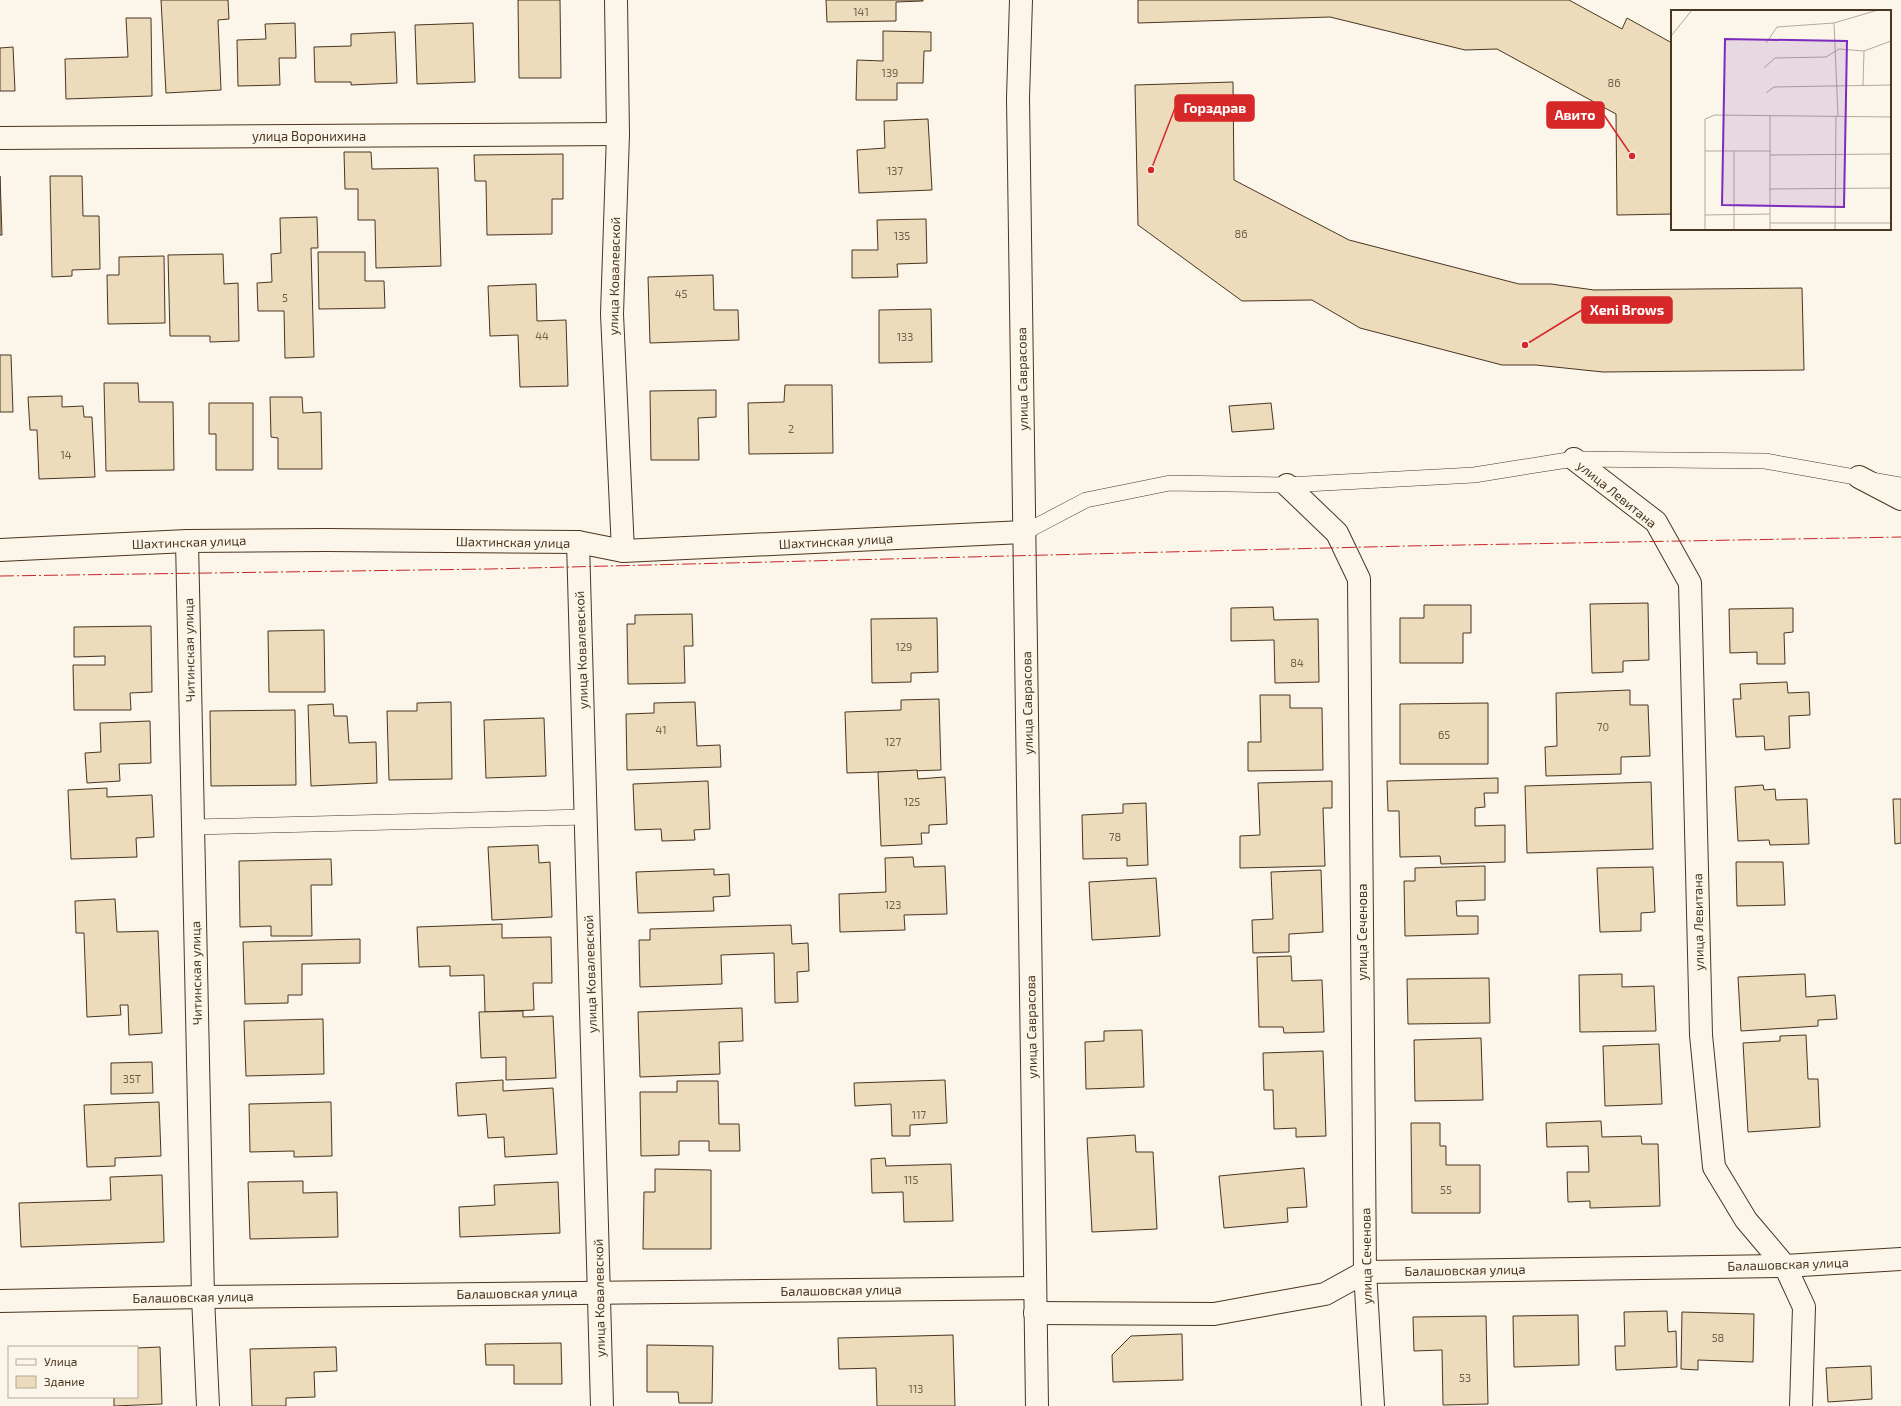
<svg xmlns="http://www.w3.org/2000/svg" width="1901" height="1406" viewBox="0 0 1901 1406" font-family="'Exo 2',sans-serif">
  <rect width="100%" height="100%" fill="#fbf6e9"/>
  <!-- building -->
  <g fill="#ecdcbc" stroke="#4a3520">
    <polygon points="161,0 228,0 229,19 218,20 221,90 166,93"/>
    <polygon points="518,0 560,0 561,78 519,78"/>
    <polygon points="826,0 923,0 923,1 896,2 896,21 827,22"/>
    <polygon points="1138,0 1569,0 1622,29 1627,18 1672,43 1672,214 1617,215 1616,114 1497,49 1465,50 1330,17 1138,23"/>
    <polygon points="126,18 151,18 152,96 66,99 65,59 128,57"/>
    <polygon points="295,23 296,58 279,58 280,85 238,86 237,40 266,39 265,24"/>
    <polygon points="473,23 475,82 417,84 415,25"/>
    <polygon points="883,31 931,32 931,51 924,51 923,83 897,83 897,100 856,100 857,60 883,61"/>
    <polygon points="395,32 397,83 351,85 351,82 315,82 314,47 351,46 351,34"/>
    <polygon points="13,47 15,91 0,91 0,48"/>
    <polygon points="1233,82 1234,180 1349,240 1519,284 1551,284 1594,290 1802,288 1804,370 1603,372 1536,365 1502,365 1360,328 1312,300 1242,301 1138,225 1135,85"/>
    <polygon points="928,119 932,190 859,193 857,150 885,148 884,121"/>
    <polygon points="344,152 371,152 372,169 438,168 441,266 376,268 375,220 358,220 358,189 345,189"/>
    <polygon points="563,154 563,199 552,199 552,234 487,235 486,181 475,181 474,155"/>
    <polygon points="0,176 2,235 0,235"/>
    <polygon points="50,176 82,176 83,216 99,216 100,269 72,270 72,276 52,277"/>
    <polygon points="317,217 318,248 311,248 314,357 285,358 284,311 258,311 257,283 272,282 271,254 281,253 280,218"/>
    <polygon points="926,219 927,263 897,264 898,277 852,278 852,250 878,250 877,220"/>
    <polygon points="318,252 365,252 365,281 384,281 385,308 319,309"/>
    <polygon points="223,254 224,284 238,283 239,341 210,342 210,336 170,336 168,255"/>
    <polygon points="164,256 165,323 108,324 107,275 119,275 119,257"/>
    <polygon points="713,275 714,310 738,310 739,340 650,343 648,277"/>
    <polygon points="536,284 537,321 566,320 568,386 520,387 518,335 490,336 488,286"/>
    <polygon points="931,309 932,362 879,363 879,310"/>
    <polygon points="0,355 11,355 13,412 0,412"/>
    <polygon points="104,383 138,383 139,402 173,402 174,470 106,471"/>
    <polygon points="785,385 832,385 833,453 749,454 748,403 784,402"/>
    <polygon points="716,390 716,417 698,418 699,460 651,460 650,391"/>
    <polygon points="62,396 62,407 83,406 84,417 92,417 95,477 39,479 37,430 30,430 28,397"/>
    <polygon points="270,397 302,397 303,413 321,412 322,469 278,469 278,438 271,437"/>
    <polygon points="209,403 253,403 253,470 216,470 216,434 209,434"/>
    <polygon points="1271,403 1274,429 1232,432 1229,406"/>
    <polygon points="1648,603 1649,660 1623,661 1623,672 1592,673 1590,604"/>
    <polygon points="1424,605 1471,605 1471,633 1463,633 1463,663 1400,663 1400,618 1424,618"/>
    <polygon points="1273,607 1274,620 1318,619 1319,682 1275,683 1274,640 1231,641 1231,608"/>
    <polygon points="1793,608 1793,632 1784,633 1785,664 1757,664 1757,652 1730,653 1729,609"/>
    <polygon points="692,614 693,646 684,646 685,683 628,684 627,624 635,624 635,615"/>
    <polygon points="937,618 938,672 911,673 911,682 872,683 871,619"/>
    <polygon points="151,626 152,692 130,693 131,710 74,710 73,665 105,665 105,656 74,657 74,627"/>
    <polygon points="324,630 325,692 269,692 268,631"/>
    <polygon points="1787,682 1788,693 1809,692 1810,715 1789,716 1790,748 1765,750 1764,736 1736,737 1733,699 1741,699 1740,684"/>
    <polygon points="1630,690 1630,705 1648,705 1650,756 1621,757 1621,774 1546,776 1545,747 1557,746 1556,693"/>
    <polygon points="1260,695 1290,695 1290,708 1322,708 1323,770 1248,771 1248,742 1261,742"/>
    <polygon points="939,699 941,770 847,773 845,712 901,710 901,700"/>
    <polygon points="451,702 452,779 389,780 387,711 417,711 417,703"/>
    <polygon points="695,702 697,746 720,745 721,767 627,770 626,714 654,713 654,703"/>
    <polygon points="1488,703 1488,764 1400,764 1400,704"/>
    <polygon points="333,704 334,716 347,716 349,743 376,742 377,783 311,786 308,705"/>
    <polygon points="295,710 296,785 211,786 210,711"/>
    <polygon points="544,718 546,776 486,778 484,720"/>
    <polygon points="150,721 151,763 119,764 120,781 87,783 85,753 101,752 100,723"/>
    <polygon points="917,770 918,779 945,777 947,824 929,825 929,833 921,833 922,844 881,846 878,772"/>
    <polygon points="1498,778 1498,793 1484,793 1485,807 1475,808 1475,826 1505,825 1505,862 1441,864 1440,856 1400,857 1399,811 1388,811 1387,781"/>
    <polygon points="708,781 710,829 694,830 695,840 662,841 661,829 635,830 633,784"/>
    <polygon points="1332,781 1332,808 1323,808 1325,866 1240,868 1240,836 1260,835 1258,783"/>
    <polygon points="1651,782 1653,849 1527,853 1525,786"/>
    <polygon points="1763,785 1764,790 1775,789 1776,800 1807,799 1809,844 1770,845 1769,840 1738,841 1735,787"/>
    <polygon points="107,788 107,797 152,795 154,837 136,838 137,857 71,859 68,790"/>
    <polygon points="1893,799 1901,799 1901,843 1895,844"/>
    <polygon points="1146,803 1148,865 1127,866 1127,858 1083,859 1082,815 1123,813 1123,804"/>
    <polygon points="538,845 539,863 550,862 552,917 492,920 488,847"/>
    <polygon points="913,857 914,867 945,866 947,914 904,915 905,930 840,932 839,894 886,892 885,858"/>
    <polygon points="331,859 332,885 311,885 312,936 271,936 271,926 240,927 239,861"/>
    <polygon points="1736,862 1783,862 1785,905 1737,906"/>
    <polygon points="1485,866 1485,900 1456,901 1457,916 1478,916 1478,934 1405,936 1404,881 1415,881 1415,868"/>
    <polygon points="1653,867 1655,912 1641,913 1641,931 1600,932 1597,868"/>
    <polygon points="714,869 714,875 729,874 730,896 713,897 714,911 638,913 636,872"/>
    <polygon points="1321,870 1323,932 1289,934 1289,952 1253,953 1252,920 1273,919 1271,872"/>
    <polygon points="1156,878 1160,936 1092,940 1089,882"/>
    <polygon points="115,899 117,932 158,931 162,1033 129,1035 128,1005 120,1005 121,1015 87,1017 84,933 76,933 75,901"/>
    <polygon points="502,924 502,938 551,937 552,983 533,983 534,1010 485,1012 484,975 450,976 450,966 419,967 417,927"/>
    <polygon points="791,925 792,944 808,943 809,971 797,972 798,1002 775,1003 774,953 721,955 722,984 640,987 639,940 650,940 650,929"/>
    <polygon points="360,939 360,963 302,964 302,995 288,995 288,1003 245,1004 243,942"/>
    <polygon points="1291,956 1292,981 1322,980 1324,1032 1284,1033 1283,1027 1259,1027 1257,957"/>
    <polygon points="1622,974 1622,987 1654,986 1656,1031 1580,1032 1579,975"/>
    <polygon points="1805,974 1806,997 1835,995 1837,1019 1818,1020 1818,1026 1741,1031 1738,977"/>
    <polygon points="1489,978 1490,1023 1408,1024 1407,979"/>
    <polygon points="742,1008 743,1041 719,1042 720,1074 640,1077 638,1012"/>
    <polygon points="523,1011 523,1017 553,1016 556,1078 506,1080 506,1057 481,1058 479,1012"/>
    <polygon points="323,1019 324,1074 246,1076 244,1021"/>
    <polygon points="1142,1030 1144,1087 1086,1089 1085,1042 1104,1041 1104,1031"/>
    <polygon points="1806,1035 1808,1079 1818,1079 1820,1127 1748,1132 1743,1043 1780,1041 1780,1036"/>
    <polygon points="1481,1038 1483,1100 1415,1101 1414,1040"/>
    <polygon points="1659,1044 1662,1104 1605,1106 1603,1046"/>
    <polygon points="1323,1051 1326,1136 1296,1137 1296,1128 1274,1129 1273,1090 1264,1090 1263,1053"/>
    <polygon points="152,1062 153,1093 111,1094 111,1063"/>
    <polygon points="503,1080 503,1091 553,1088 557,1154 505,1157 504,1137 488,1138 486,1114 458,1116 456,1083"/>
    <polygon points="945,1080 947,1123 910,1125 910,1136 892,1136 891,1104 855,1106 854,1083"/>
    <polygon points="677,1081 718,1081 719,1124 739,1124 740,1151 709,1151 709,1141 679,1141 679,1155 641,1156 640,1092 677,1092"/>
    <polygon points="159,1102 161,1156 115,1158 115,1166 87,1167 84,1105"/>
    <polygon points="331,1102 332,1156 294,1157 294,1151 250,1152 249,1104"/>
    <polygon points="1601,1121 1602,1137 1641,1136 1642,1144 1658,1144 1660,1206 1590,1208 1590,1201 1568,1202 1567,1172 1589,1172 1588,1146 1547,1147 1546,1123"/>
    <polygon points="1411,1123 1440,1123 1440,1146 1446,1146 1446,1165 1480,1165 1480,1213 1412,1213"/>
    <polygon points="1135,1135 1136,1152 1153,1152 1157,1229 1092,1232 1087,1138"/>
    <polygon points="885,1158 886,1166 951,1164 953,1221 904,1222 903,1192 872,1193 871,1159"/>
    <polygon points="1304,1168 1307,1207 1287,1208 1288,1222 1224,1228 1219,1176"/>
    <polygon points="655,1169 711,1170 711,1249 643,1249 644,1192 655,1192"/>
    <polygon points="162,1175 164,1242 21,1247 19,1203 111,1200 110,1177"/>
    <polygon points="303,1181 303,1193 337,1192 338,1237 250,1239 248,1182"/>
    <polygon points="558,1182 560,1233 460,1237 459,1207 495,1205 494,1185"/>
    <polygon points="1667,1311 1668,1332 1676,1331 1677,1367 1616,1370 1615,1346 1625,1346 1624,1312"/>
    <polygon points="1682,1312 1754,1314 1753,1362 1698,1360 1698,1370 1681,1369"/>
    <polygon points="1578,1315 1579,1365 1514,1367 1513,1316"/>
    <polygon points="1486,1316 1488,1404 1443,1405 1442,1350 1414,1351 1413,1317"/>
    <polygon points="1182,1334 1183,1380 1113,1382 1112,1355 1131,1336"/>
    <polygon points="953,1335 955,1406 877,1406 876,1368 839,1369 838,1338"/>
    <polygon points="561,1343 562,1384 514,1384 514,1365 486,1365 485,1344"/>
    <polygon points="647,1345 713,1346 712,1403 679,1403 678,1392 647,1392"/>
    <polygon points="160,1347 162,1404 114,1406 114,1397 137,1397 137,1348"/>
    <polygon points="336,1347 337,1371 314,1372 315,1397 286,1398 286,1406 252,1406 250,1349"/>
    <polygon points="1871,1366 1872,1399 1828,1402 1826,1368"/>
  </g>
  <g fill="none" stroke-linecap="round" stroke-linejoin="round">
    <!-- lane casing -->
    <g stroke="#4a3520" stroke-width="16">
      <g id="lane">
        <polyline points="1025,532 1086,500 1170,483 1287,485 1474,475 1574,459 1765,461 1901,485"/>
        <polyline points="193,827 585,817"/>
      </g>
    </g>
    <!-- street casing -->
    <g stroke="#4a3520" stroke-width="24">
      <g id="street">
        <polyline points="616,0 618,134 612,314 623,551"/>
        <polyline points="0,138 618,134"/>
        <polyline points="1574,459 1656,522 1690,583 1701,1035 1714,1167 1746,1220 1785,1266 1804,1307 1801,1406"/>
        <polyline points="1859,477 1901,499"/>
        <polyline points="1287,485 1337,533 1359,579 1365,1272 1373,1406"/>
        <polyline points="187,541 203,1297 208,1406"/>
        <polyline points="578,542 602,1406"/>
        <polyline points="0,550 187,541 326,540 578,542 623,551 1025,532"/>
        <polyline points="0,1301 203,1297 1035,1288"/>
        <polyline points="1035,1313 1214,1314 1325,1294 1365,1272 1785,1266 1901,1259"/>
      </g>
    </g>
    <!-- secondary casing -->
    <g stroke="#4a3520" stroke-width="24">
      <polyline id="secondary" points="1021,0 1018,98 1037,1406"/>
    </g>
    <!-- lane -->
    <use href="#lane" stroke="#fbf6e9" stroke-width="15"/>
    <!-- street -->
    <use href="#street" stroke="#fbf6e9" stroke-width="22"/>
    <!-- secondary -->
    <use href="#secondary" stroke="#fbf6e9" stroke-width="22"/>
    <!-- power -->
    <polyline stroke="#c62828" stroke-width="1" stroke-dasharray="14 3 2 3" stroke-linecap="butt" points="0,576 489,569 1407,546 1901,537"/>
  </g>
  <g text-anchor="middle" dominant-baseline="central" stroke-width="3" stroke-linejoin="round" paint-order="stroke">
    <!-- number labels -->
    <g font-size="11" fill="#725f47">
      <text x="861" y="11">141</text>
      <text x="890" y="72">139</text>
      <text x="1614" y="82">86</text>
      <text x="895" y="170">137</text>
      <text x="1241" y="233">86</text>
      <text x="902" y="235">135</text>
      <text x="681" y="293">45</text>
      <text x="285" y="297">5</text>
      <text x="542" y="335">44</text>
      <text x="905" y="336">133</text>
      <text x="791" y="428">2</text>
      <text x="66" y="454">14</text>
      <text x="904" y="646">129</text>
      <text x="1297" y="662">84</text>
      <text x="1603" y="726">70</text>
      <text x="661" y="729">41</text>
      <text x="1444" y="734">65</text>
      <text x="893" y="741">127</text>
      <text x="912" y="801">125</text>
      <text x="1115" y="836">78</text>
      <text x="893" y="904">123</text>
      <text x="132" y="1078">35Т</text>
      <text x="919" y="1114">117</text>
      <text x="911" y="1179">115</text>
      <text x="1446" y="1189">55</text>
      <text x="1718" y="1337">58</text>
      <text x="1465" y="1377">53</text>
      <text x="916" y="1388">113</text>
    </g>
    <!-- street labels -->
    <g font-size="13" fill="#4a3520" stroke="#fbf6e9">
      <text x="309" y="136">улица Воронихина</text>
      <text transform="translate(614 276) rotate(-89)">улица Ковалевской</text>
      <text transform="translate(1022 379) rotate(-91)">улица Саврасова</text>
      <text transform="translate(1617 494) rotate(39)">улица Левитана</text>
      <text transform="translate(836 541) rotate(-3)">Шахтинская улица</text>
      <text transform="translate(189 542) rotate(-2)">Шахтинская улица</text>
      <text transform="translate(513 542) rotate(1)">Шахтинская улица</text>
      <text transform="translate(189 650) rotate(-91)">Читинская улица</text>
      <text transform="translate(581 650) rotate(-92)">улица Ковалевской</text>
      <text transform="translate(1027 703) rotate(-91)">улица Саврасова</text>
      <text transform="translate(1698 922) rotate(-91)">улица Левитана</text>
      <text transform="translate(1362 932) rotate(-90)">улица Сеченова</text>
      <text transform="translate(196 973) rotate(-91)">Читинская улица</text>
      <text transform="translate(590 974) rotate(-92)">улица Ковалевской</text>
      <text transform="translate(1031 1027) rotate(-91)">улица Саврасова</text>
      <text transform="translate(1366 1256) rotate(-91)">улица Сеченова</text>
      <text transform="translate(1788 1264) rotate(-2)">Балашовская улица</text>
      <text transform="translate(1465 1270) rotate(-1)">Балашовская улица</text>
      <text transform="translate(841 1290) rotate(-1)">Балашовская улица</text>
      <text transform="translate(517 1293) rotate(-1)">Балашовская улица</text>
      <text transform="translate(193 1297) rotate(-1)">Балашовская улица</text>
      <text transform="translate(599 1298) rotate(-91)">улица Ковалевской</text>
    </g>
  </g>
  <!-- overview -->
  <g transform="translate(1671 10)">
    <rect width="220" height="220" fill="#fbf6e9"/>
    <path fill="none" stroke="#b4a999" stroke-width="1" d="M163,13L167,106M0,26L21,0M95,33L106,17L163,13L207,0M93,58L104,48L155,47L168,39L193,41L220,31M192,75L193,41M95,83L103,77L220,75M99,106V220M34,141H100M99,145L220,144M98,179L220,178M34,205L99,204M99,213H220M34,220V109L44,105L220,107M63,220V141M164,220L165,106"/>
    <path fill="#7b2cbf" fill-opacity="0.15" stroke="#7b2cbf" stroke-width="2" d="M54,29L176,31L173,197L51,195Z"/>
    <rect width="220" height="220" fill="none" stroke="#4a3520" stroke-width="2"/>
  </g>
  <!-- callouts -->
  <path fill="none" stroke="#d62828" stroke-width="1.5" d="M1151 170L1175 108M1632 156L1604 115M1525 345L1582 310"/>
  <g fill="#d62828" stroke="#fbf6e9" stroke-width="1.5">
    <circle cx="1151" cy="170" r="4"/>
    <circle cx="1632" cy="156" r="4"/>
    <circle cx="1525" cy="345" r="4"/>
  </g>
  <g fill="#d62828" stroke="#d62828" stroke-width="1.5">
    <rect x="1175" y="95" width="79" height="26" rx="4"/>
    <rect x="1547" y="102" width="57" height="26" rx="4"/>
    <rect x="1582" y="297" width="90" height="26" rx="4"/>
  </g>
  <g font-size="14" text-anchor="middle" font-weight="bold" fill="#fff">
    <text x="1215" y="113">Горздрав</text>
    <text x="1575" y="120">Авито</text>
    <text x="1627" y="315">Xeni Brows</text>
  </g>
  <!-- legend -->
  <rect x="8" y="1346" width="130" height="52" fill="#fbf6e9" stroke="#b4a999"/>
  <rect x="16" y="1359" width="20" height="6" fill="#fbf6e9" stroke="#b4a999"/>
  <text x="44" y="1366" font-size="12" fill="#4a3520">Улица</text>
  <rect x="16" y="1376" width="20" height="12" fill="#ecdcbc" stroke="#b4a999"/>
  <text x="44" y="1386" font-size="12" fill="#4a3520">Здание</text>
</svg>
